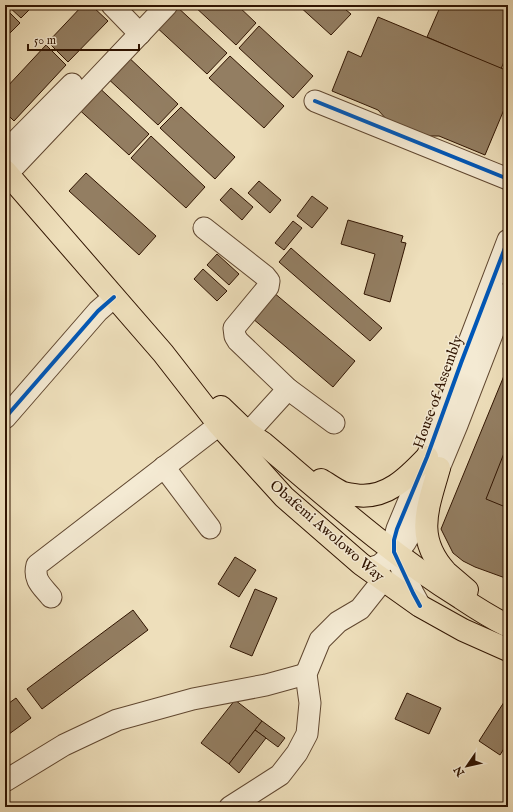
<svg xmlns="http://www.w3.org/2000/svg" width="513" height="812" viewBox="0 0 513 812" font-family="'IM FELL English',serif">
  <rect width="100%" height="100%" fill="#eedfbb"/>
  <filter id="stains"><feTurbulence type="fractalNoise" baseFrequency=".005" numOctaves="4"/><feColorMatrix values="0 0 0 0 .2 0 0 0 0 .09 0 0 0 0 .02 0 0 0 .5 -.17"/></filter>
  <radialGradient id="worn" r=".72"><stop offset=".6" stop-color="#630" stop-opacity="0"/><stop offset="1" stop-color="#630" stop-opacity=".3"/></radialGradient>
  <!-- building -->
  <g fill="#937e62" stroke="#301401">
    <polygon points="7,5 34,5 21,18"/>
    <polygon points="83,5 91,5 108,21 68,62 48,42"/>
    <polygon points="175,5 227,53 207,74 153,24"/>
    <polygon points="193,5 237,5 256,23 236,45"/>
    <polygon points="298,5 340,5 351,14 331,35"/>
    <polygon points="441,5 508,5 508,52 501,69 427,37"/>
    <polygon points="5,8 20,23 5,38"/>
    <polygon points="378,17 508,71 508,100 485,155 439,136 425,136 388,121 378,110 332,91 348,51 361,57"/>
    <polygon points="259,26 313,76 293,98 239,48"/>
    <polygon points="46,45 66,65 14,121 5,112 5,89"/>
    <polygon points="124,53 178,104 158,125 104,75"/>
    <polygon points="230,56 284,106 264,128 209,78"/>
    <polygon points="94,83 149,134 129,155 74,105"/>
    <polygon points="181,107 235,157 215,179 160,128"/>
    <polygon points="151,136 205,187 186,208 131,158"/>
    <polygon points="86,173 156,236 139,255 69,191"/>
    <polygon points="259,181 281,200 270,213 248,193"/>
    <polygon points="231,188 253,207 242,220 220,200"/>
    <polygon points="312,196 328,208 312,228 297,216"/>
    <polygon points="348,220 403,236 401,242 406,243 390,302 364,294 375,254 341,244"/>
    <polygon points="293,221 302,228 284,250 275,243"/>
    <polygon points="291,248 382,328 370,341 279,262"/>
    <polygon points="217,254 239,274 229,285 207,265"/>
    <polygon points="203,269 227,291 217,301 194,279"/>
    <polygon points="273,292 355,361 333,387 252,318"/>
    <polygon points="508,366 508,579 475,567 463,561 453,553 441,529"/>
    <polygon points="508,443 508,508 486,499"/>
    <polygon points="235,557 256,570 239,597 218,584"/>
    <polygon points="255,589 277,598 252,656 230,647"/>
    <polygon points="133,610 148,630 42,709 27,689"/>
    <polygon points="407,693 441,708 429,734 395,719"/>
    <polygon points="16,698 31,718 5,737 5,706"/>
    <polygon points="506,699 508,700 508,742 500,755 479,741"/>
    <polygon points="235,700 262,721 229,764 201,743"/>
    <polygon points="262,721 285,738 278,747 255,730"/>
    <polygon points="255,730 266,738 239,773 229,764"/>
  </g>
  <g fill="none" stroke-linecap="round" stroke-linejoin="round">
    <!-- minor casing -->
    <g stroke="#604730" stroke-width="23">
      <g id="minor">
        <polyline points="112,5 140,34"/>
        <polyline points="315,101 508,179"/>
        <polyline points="5,152 72,84"/>
        <polyline points="7,174 167,5"/>
        <polyline points="204,228 265,276 269,281 268,287 234,328 235,336 238,341 288,389 334,423"/>
        <polyline points="5,418 98,311 114,297"/>
        <polyline points="248,433 288,389"/>
        <polyline points="164,467 210,528"/>
        <polyline points="368,569 380,565 405,543 415,526 457,425 508,293"/>
        <path d="M51,597C42,586 33,580 37,565L219,425"/>
        <polyline points="420,606 413,593 394,552 394,540 397,529 427,457 461,363 508,240"/>
        <polyline points="5,781 64,745 117,720 193,699 266,685 306,674"/>
        <polyline points="230,807 280,775 297,753 307,734 310,703 306,674 320,640 338,622 360,609 383,580"/>
      </g>
    </g>
    <!-- major casing -->
    <g stroke="#301401" stroke-width="24">
      <g id="major">
        <polyline points="5,171 163,353 219,425 284,497 361,564 420,606 463,630 508,650"/>
        <path d="M221,407L248,433L263,443C327,497 390,554 461,598C476,608 492,618 508,626"/>
        <path d="M439,468C428,508 414,537 446,572C453,578 460,584 467,590"/>
        <path d="M321,480C328,484 336,490 343,493C347,494 352,495 355,495C386,500 408,477 427,457"/>
      </g>
    </g>
    <!-- minor -->
    <use href="#minor" stroke="#f4ead3" stroke-width="21"/>
    <!-- major -->
    <use href="#major" stroke="#eedfbb" stroke-width="22"/>
    <!-- cycleway casing -->
    <g stroke="#f4ead3" stroke-width="6">
      <g id="cycleway">
        <polyline points="315,101 508,179"/>
        <polyline points="5,418 98,311 114,297"/>
        <polyline points="420,606 413,593 394,552 394,540 397,529 427,457 461,363 508,240"/>
      </g>
    </g>
    <!-- cycleway -->
    <use href="#cycleway" stroke="#0057b8" stroke-width="4"/>
  </g>
  <g text-anchor="middle" dominant-baseline="central" stroke-width="3" stroke-linejoin="round" paint-order="stroke">
    <!-- street labels -->
    <g font-size="15" fill="#301401" stroke="#f4ead3">
      <text transform="translate(438 392) rotate(-70)">House of Assembly</text>
      <text transform="translate(327 531) rotate(41)">Obafemi Awolowo Way</text>
    </g>
  </g>
  <!-- margin -->
  <rect width="513" height="812" fill="none" stroke="#eedfbb" stroke-width="20"/>
  <rect x="6" y="6" width="501" height="800" fill="none" stroke="#301401" stroke-width="2"/>
  <rect x="10" y="10" width="493" height="792" fill="none" stroke="#301401"/>
  <!-- north arrow -->
  <g transform="translate(467 766) rotate(236)" stroke="#f4ead3" stroke-width="3" paint-order="stroke">
  <path d="M0-3L7 15L0 10L-7 15Z" fill="#301401"/>
  <text y="-6" font-size="11" font-weight="bold" text-anchor="middle" fill="#301401">N</text>
  </g>
  <!-- scale -->
  <path d="M28 44v6h111v-6" fill="none" stroke="#301401" stroke-width="2"/>
  <text x="34" y="44" font-size="12" fill="#301401" stroke="#f4ead3" stroke-width="3" paint-order="stroke">50 m</text>
  <rect width="100%" height="100%" filter="url(#stains)"/>
  <rect width="100%" height="100%" fill="url(#worn)"/>
</svg>
